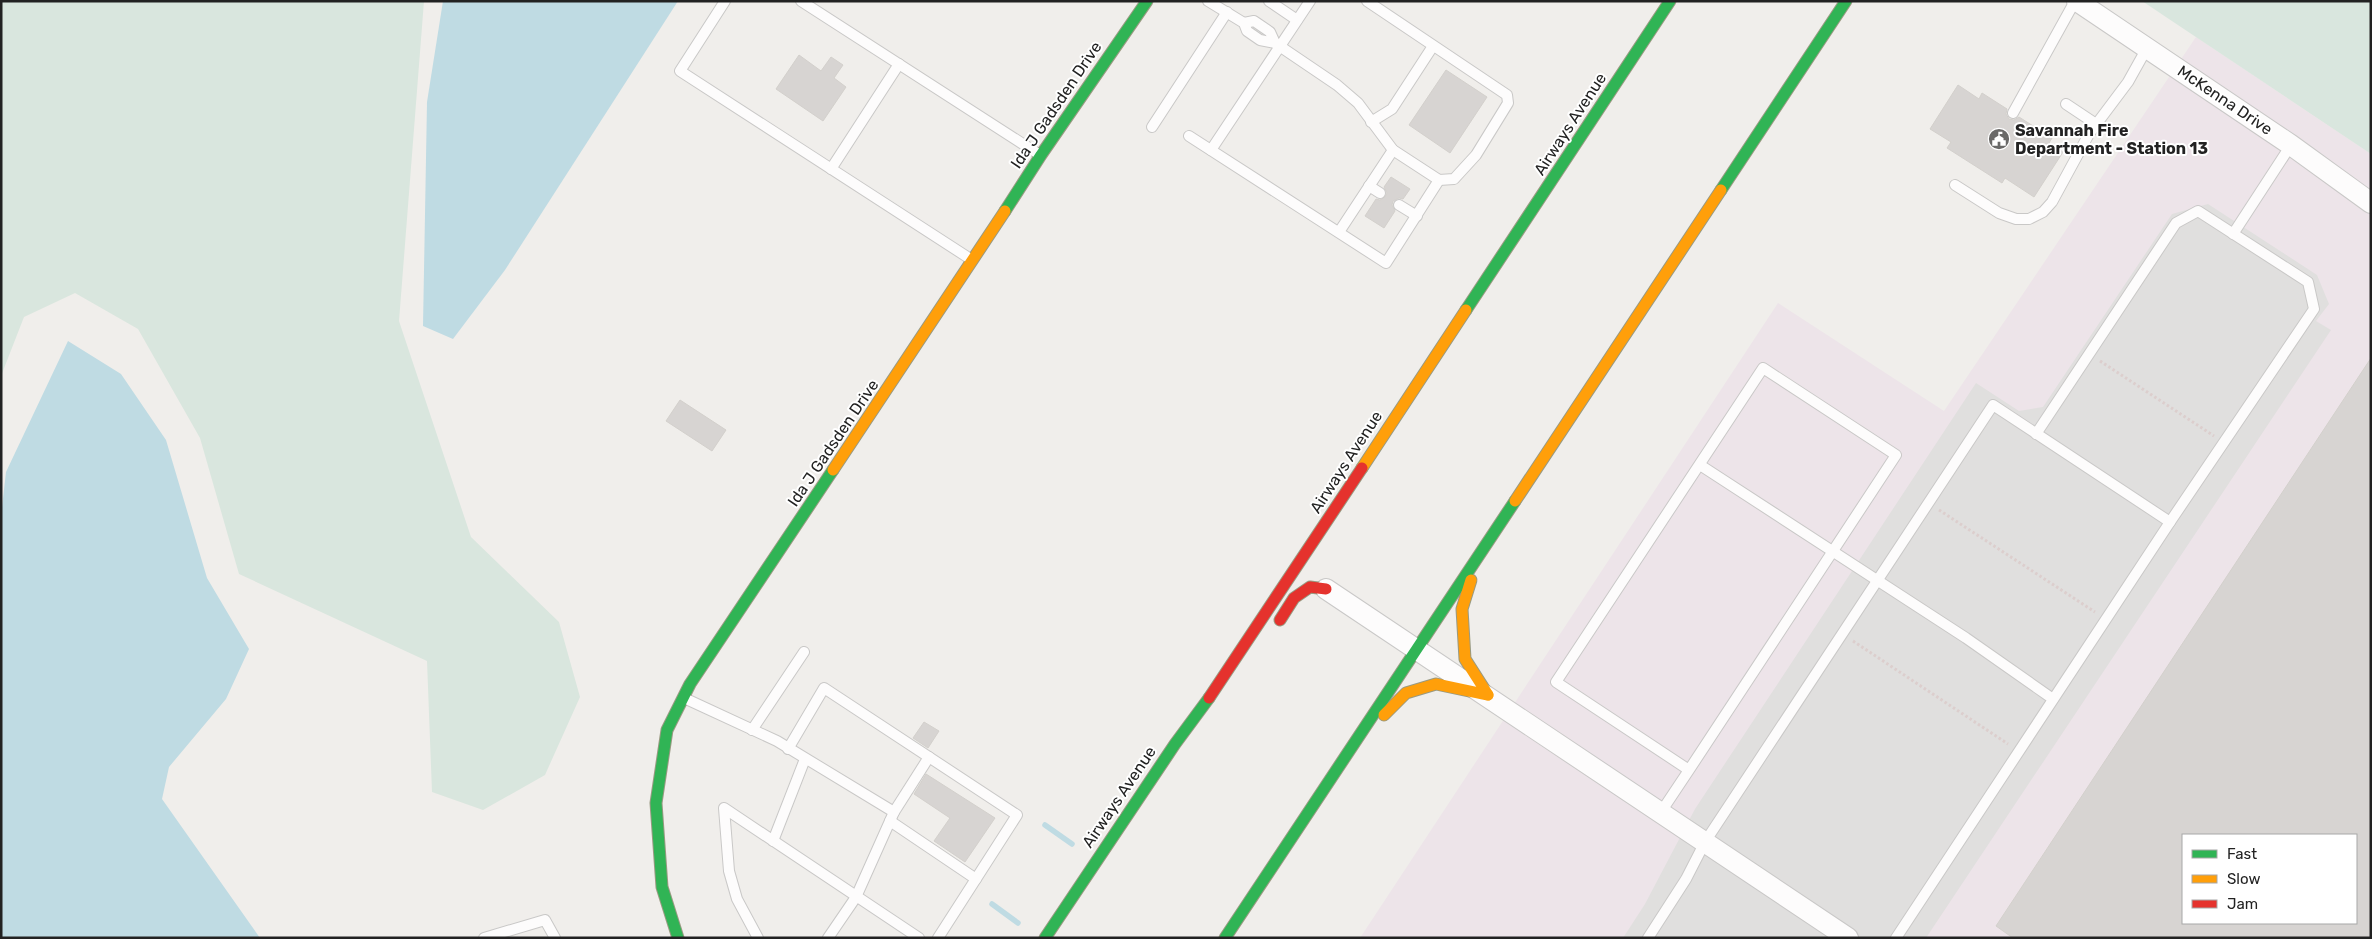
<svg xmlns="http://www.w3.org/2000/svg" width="2372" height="939" viewBox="0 0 2372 939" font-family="Rubik,sans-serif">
  <rect width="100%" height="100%" fill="#f0eeeb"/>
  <!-- industrial -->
  <path fill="#ede4e9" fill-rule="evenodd" d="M2196,37L2371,154V938H1360L1778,303L1944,411ZM2183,835H2356V923H2183Z"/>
  <!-- wetland -->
  <g fill="#d9e6de">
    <polygon points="1,1 424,1 399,321 471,537 559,622 580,697 545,775 483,810 432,792 427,661 239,574 200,438 138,329 75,293 24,317 1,376"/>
    <polygon points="2142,1 2371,1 2371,154"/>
  </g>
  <!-- parking -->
  <polygon fill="#e0dfde" points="2208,204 2317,275 2329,304 2316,321 2331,330 1926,938 1623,938 1645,904 1695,809 1976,383 2019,411 2043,407 2172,214"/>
  <!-- water -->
  <g fill="#bfdbe3">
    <polygon points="443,1 678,1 505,270 453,339 423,326 427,102"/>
    <polygon points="68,341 121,374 166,440 207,578 249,649 226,699 169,767 162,799 260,938 1,938 1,516 6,472"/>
  </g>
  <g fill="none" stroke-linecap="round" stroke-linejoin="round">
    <!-- stream -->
    <g stroke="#bfdbe3" stroke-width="5.5">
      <polyline points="1045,825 1072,844"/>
      <polyline points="992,904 1018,923"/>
    </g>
  </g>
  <!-- building -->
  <g fill="#d7d4d2" stroke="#d3d0cc" fill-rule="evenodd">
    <polygon points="799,55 821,71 831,57 843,65 834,78 846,87 823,121 776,89"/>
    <polygon points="1446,70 1487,97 1450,153 1409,125"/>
    <polygon points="1958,85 1979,99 1982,93 2007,109 2006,114 2009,119 2014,120 2019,117 2052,138 2049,143 2063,152 2034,197 2005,178 2002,183 1947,148 1951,142 1930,129"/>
    <polygon points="1391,177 1410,189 1403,199 1399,198 1393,201 1392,205 1395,211 1384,228 1365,216 1376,199 1380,200 1385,197 1387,193 1384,187"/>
    <path d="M2371,358V938H2013L1996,926ZM2183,835H2356V923H2183Z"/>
    <polygon points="680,400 726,430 712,451 666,421"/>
    <polygon points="924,722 939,731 928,748 913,738"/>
    <polygon points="926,774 995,818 965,862 934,841 950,818 914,794"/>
  </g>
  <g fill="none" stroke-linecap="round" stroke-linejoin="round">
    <!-- lane casing -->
    <g stroke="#c9c8c7" stroke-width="12">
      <g id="lane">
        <polyline points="725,1 680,71 972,260"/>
        <polyline points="801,1 1040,155"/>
        <polyline points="1208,1 1244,23 1247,31 1260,40 1275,43 1337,85 1358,103 1393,150 1439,180 1454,179 1476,155 1508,103 1507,95 1367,1"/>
        <polyline points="1269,1 1297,20"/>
        <polyline points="1244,23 1254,21 1270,32 1275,43"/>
        <polyline points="2066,104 2096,124"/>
        <polyline points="2013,113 2075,1"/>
        <polyline points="1371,122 1392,109 1433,46"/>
        <polyline points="1152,127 1227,12"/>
        <polyline points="1189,136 1386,263 1439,180"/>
        <polyline points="1211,150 1310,1"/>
        <polyline points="831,169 899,64"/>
        <polyline points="1955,185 1999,213 2016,219 2029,219 2043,212 2052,202 2089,134 2128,82 2147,48"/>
        <polyline points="1369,186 1380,193"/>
        <polyline points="1399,205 1417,216"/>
        <polyline points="1339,232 1393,150"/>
        <polyline points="2233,234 2291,145"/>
        <polyline points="1700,465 1966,638 2053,699"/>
        <polyline points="684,698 777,741 894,812 856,897 828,938"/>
        <polyline points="752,730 804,652"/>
        <polyline points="788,749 824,688 1017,815 938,938"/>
        <polyline points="894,812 929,757"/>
        <polyline points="1661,812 1689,770 1896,455 1763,368 1556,682 1689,770"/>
        <polyline points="890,821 976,879"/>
        <polyline points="773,841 805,759"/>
        <polyline points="484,938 545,920 555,938"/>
        <polyline points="758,938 737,899 729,871 724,808 919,938"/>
        <polyline points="1648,938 1686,879 1705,842 1993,405 2170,522"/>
        <polyline points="1896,938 2170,522 2314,309 2308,282 2198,211 2176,223 2036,434"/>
      </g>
    </g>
    <!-- street casing -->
    <g stroke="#c9c8c7" stroke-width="22">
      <g id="street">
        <polyline points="2077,1 2291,145 2371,203"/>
        <polyline points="1326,589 1848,938"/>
      </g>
    </g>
    <!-- fast casing -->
    <g stroke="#999a82" stroke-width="13">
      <g id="fast">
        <polyline points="1721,190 1846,1"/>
        <polyline points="1005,211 1041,155 1147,1"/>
        <polyline points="1466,310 1670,1"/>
        <polyline points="678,938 662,887 656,803 667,730 690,684 833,470"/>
        <polyline points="1045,938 1175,744 1209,698"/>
        <polyline points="1225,938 1515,501"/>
      </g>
    </g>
    <!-- slow casing -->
    <g stroke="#999a82" stroke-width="13">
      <g id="slow">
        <polyline points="1362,468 1466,310"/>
        <polyline points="833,470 1005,211"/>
        <polyline points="1515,501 1721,190"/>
        <polyline points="1471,580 1462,609 1465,659 1488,695"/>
        <polyline points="1384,715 1406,693 1436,684 1488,695"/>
      </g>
    </g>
    <!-- jam casing -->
    <g stroke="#999a82" stroke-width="13">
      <g id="jam">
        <polyline points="1280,620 1294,598 1310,587 1326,589"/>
        <polyline points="1209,698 1362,468"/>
      </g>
    </g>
    <!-- path -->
    <g stroke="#dccecd" stroke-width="3" stroke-dasharray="2.5 2.5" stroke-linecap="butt">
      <polyline points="2100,361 2214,436"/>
      <polyline points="1939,510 2095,612"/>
      <polyline points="1853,641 2008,744"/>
    </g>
    <!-- lane -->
    <use href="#lane" stroke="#fdfcfc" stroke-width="10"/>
    <!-- street -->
    <use href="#street" stroke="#fdfcfc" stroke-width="20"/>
    <!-- fast -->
    <use href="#fast" stroke="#30b455" stroke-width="11"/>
    <!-- slow -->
    <use href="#slow" stroke="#ff9f0a" stroke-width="11"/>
    <!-- jam -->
    <use href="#jam" stroke="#e5322d" stroke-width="11"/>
  </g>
  <!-- icons -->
  <defs>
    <g id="civic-disc" transform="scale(1.125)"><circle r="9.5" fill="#6a6968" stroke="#fff"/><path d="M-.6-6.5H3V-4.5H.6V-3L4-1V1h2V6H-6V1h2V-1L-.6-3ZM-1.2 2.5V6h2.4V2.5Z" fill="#fff"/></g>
  </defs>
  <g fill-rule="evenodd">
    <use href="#civic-disc" x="1999" y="139"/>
  </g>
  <g text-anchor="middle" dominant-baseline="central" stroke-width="4" stroke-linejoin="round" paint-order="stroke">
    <!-- street labels -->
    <g font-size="16" fill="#222" stroke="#fff">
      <text transform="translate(2225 100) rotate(34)">McKenna Drive</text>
      <text transform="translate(1056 105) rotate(-56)">Ida J Gadsden Drive</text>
      <text transform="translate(1570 124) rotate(-57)">Airways Avenue</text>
      <text transform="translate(833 443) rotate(-56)">Ida J Gadsden Drive</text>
      <text transform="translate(1346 462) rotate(-57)">Airways Avenue</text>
      <text transform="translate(1119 797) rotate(-56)">Airways Avenue</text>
    </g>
    <!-- poi labels -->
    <g font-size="16" font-weight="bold" fill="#222" stroke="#fff" text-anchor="start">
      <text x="2015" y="130">Savannah Fire<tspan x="2015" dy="18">Department - Station 13</tspan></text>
    </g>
  </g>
  <!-- border -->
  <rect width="2372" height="939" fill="none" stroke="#222222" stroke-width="5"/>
  <!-- legend -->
  <rect x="2182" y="834" width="175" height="90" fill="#ffffff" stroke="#a7a7a7"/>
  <rect x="2192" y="850" width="25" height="8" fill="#30b455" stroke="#a7a7a7"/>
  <text x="2227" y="859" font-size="15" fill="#222222">Fast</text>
  <rect x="2192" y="875" width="25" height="8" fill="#ff9f0a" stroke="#a7a7a7"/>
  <text x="2227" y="884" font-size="15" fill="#222222">Slow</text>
  <rect x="2192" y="900" width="25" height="8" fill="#e5322d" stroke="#a7a7a7"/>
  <text x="2227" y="909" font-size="15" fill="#222222">Jam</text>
</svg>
